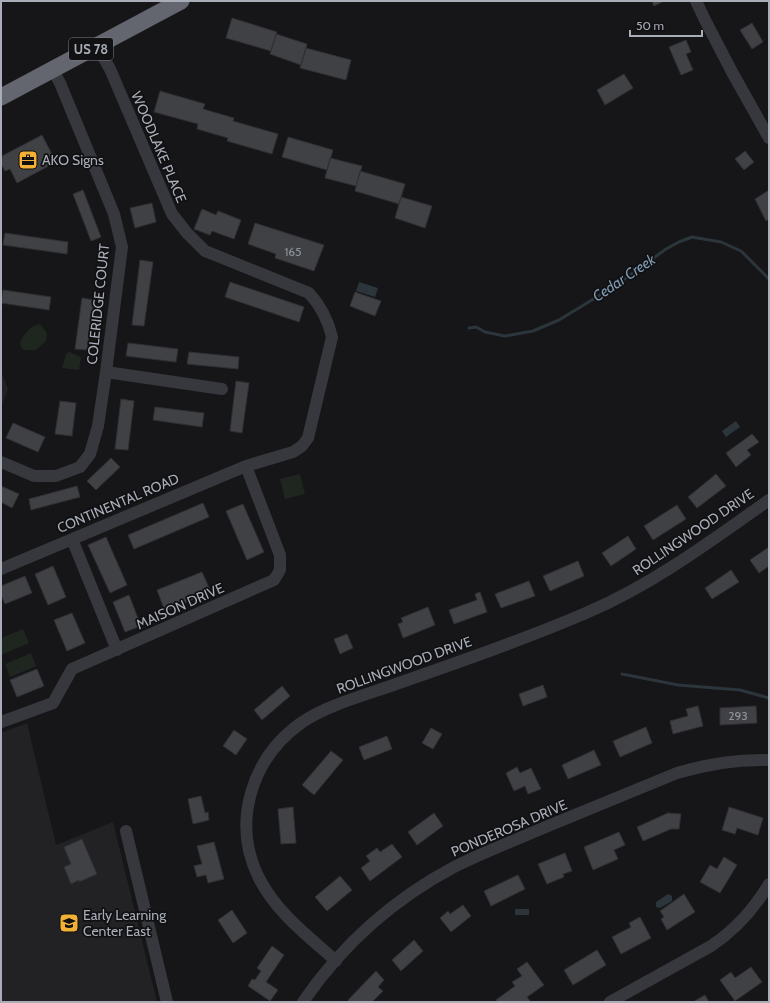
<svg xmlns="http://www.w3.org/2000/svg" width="770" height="1003" font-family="Cabin,sans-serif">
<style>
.built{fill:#222225}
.green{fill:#1e261f}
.water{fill:#2c353c}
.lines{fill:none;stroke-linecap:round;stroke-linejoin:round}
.stream{stroke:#2c353c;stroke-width:3}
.building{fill:#404145;stroke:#303034}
.minor{stroke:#37383d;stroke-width:12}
.highway{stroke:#63666e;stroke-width:17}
.labels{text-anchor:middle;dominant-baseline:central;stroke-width:3.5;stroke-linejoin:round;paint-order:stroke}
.number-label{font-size:12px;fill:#8e929b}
.shield{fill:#111113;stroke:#7b7e86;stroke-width:1}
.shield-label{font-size:13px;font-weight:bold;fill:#a8adb8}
.street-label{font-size:14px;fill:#a8adb8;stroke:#111113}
.poi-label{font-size:14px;fill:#a8adb8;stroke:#111113;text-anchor:start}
.water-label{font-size:15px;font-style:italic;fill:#7f9bb3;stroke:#111113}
</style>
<rect width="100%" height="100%" fill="#161618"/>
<path class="built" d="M 1,371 L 8,389 L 1,407 Z
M 27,723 L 56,845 L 113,822 L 157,1002 L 1,1002 L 1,733 Z"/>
<path class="green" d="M 40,324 L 47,333 L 46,341 L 36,350 L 25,350 L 21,348 L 20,342 C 24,335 30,325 40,324 Z
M 69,352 L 81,357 L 79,370 L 62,368 L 66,354 Z
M 300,474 L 305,494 L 285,499 L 280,479 Z
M 23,629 L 29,643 L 1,655 L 1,638 Z
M 31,653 L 36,666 L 10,677 L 5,664 Z"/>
<path class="water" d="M 359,282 L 378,288 L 375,297 L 356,291 Z
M 736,421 L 740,427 L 726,437 L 722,431 Z
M 668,894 L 672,896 L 672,901 L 660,908 L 656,907 L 656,902 Z
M 515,909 L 529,909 L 529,915 L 515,915 Z"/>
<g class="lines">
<path class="stream" d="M 469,328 L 476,327 L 485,332 L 505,336 L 533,331 L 559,320 L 615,286 L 666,249 L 679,242 L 692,237 L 721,242 L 741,251 L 769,279
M 622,674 L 678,685 L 740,690 L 769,698"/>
</g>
<path class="building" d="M 652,1 L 664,1 L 654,6 Z
M 232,18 L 277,32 L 271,51 L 226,38 Z
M 752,23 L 763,42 L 752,49 L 740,30 Z
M 276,34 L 307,44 L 301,65 L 270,54 Z
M 686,40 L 691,52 L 686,54 L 693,70 L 681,75 L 669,47 Z
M 306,48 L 351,60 L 346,80 L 300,68 Z
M 624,74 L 633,88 L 605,105 L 597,90 Z
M 160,91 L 205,104 L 203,109 L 234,118 L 233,121 L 278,134 L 272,154 L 227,141 L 228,138 L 197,129 L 198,124 L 154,112 Z
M 42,135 L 56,162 L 17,183 L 10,169 L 5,171 L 1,164 L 2,156 Z
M 288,137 L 333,150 L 327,170 L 282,157 Z
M 745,151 L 754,162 L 744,170 L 735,159 Z
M 330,158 L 362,166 L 356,186 L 325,178 Z
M 360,171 L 405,184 L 399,204 L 355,191 Z
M 83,190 L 101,237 L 91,241 L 73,194 Z
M 769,190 L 769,219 L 766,221 L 755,199 Z
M 401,197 L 432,206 L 425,228 L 395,218 Z
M 152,203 L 156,222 L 135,228 L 130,208 Z
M 202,209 L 216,215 L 218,211 L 241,220 L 234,239 L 212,231 L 210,235 L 194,229 Z
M 255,223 L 324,245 L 314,271 L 275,258 L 276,254 L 248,244 Z
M 5,233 L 68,242 L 67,254 L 3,245 Z
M 140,260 L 153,262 L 144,326 L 132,325 Z
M 230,282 L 304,307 L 299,322 L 225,297 Z
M 3,290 L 51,297 L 49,310 L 1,303 Z
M 355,292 L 381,301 L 375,316 L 350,306 Z
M 82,298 L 94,300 L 87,350 L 75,349 Z
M 128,343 L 178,349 L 176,362 L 126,356 Z
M 189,352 L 239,357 L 238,369 L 187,364 Z
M 236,381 L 249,383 L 242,433 L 230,431 Z
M 121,399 L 134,401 L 128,450 L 115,449 Z
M 60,401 L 76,403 L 72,436 L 55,434 Z
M 155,407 L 204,413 L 202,427 L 153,420 Z
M 13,423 L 45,437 L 38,452 L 6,438 Z
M 752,434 L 759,442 L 747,450 L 751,455 L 736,467 L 726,453 Z
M 111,458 L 120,467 L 96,490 L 87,481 Z
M 716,474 L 726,486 L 697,508 L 688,497 Z
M 1,486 L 19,494 L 12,508 L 1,502 Z
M 77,486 L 80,497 L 31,510 L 29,499 Z
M 203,503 L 209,517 L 134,549 L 128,535 Z
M 243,504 L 264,552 L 247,560 L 226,511 Z
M 677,505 L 686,519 L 653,540 L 644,526 Z
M 628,536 L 636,549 L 611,566 L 602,553 Z
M 106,537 L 127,585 L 110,593 L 88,545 Z
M 769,547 L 769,566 L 759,573 L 750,560 Z
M 578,561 L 584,576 L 550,591 L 543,576 Z
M 53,566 L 66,597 L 48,605 L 35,574 Z
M 731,570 L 739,582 L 712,599 L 705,588 Z
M 202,572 L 211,592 L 165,611 L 157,590 Z
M 25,576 L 32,593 L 5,604 L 1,595 L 1,586 Z
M 529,581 L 535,596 L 501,608 L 495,594 Z
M 480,592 L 487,612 L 454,624 L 449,610 L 477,600 L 475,594 Z
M 129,595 L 141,626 L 125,632 L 113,602 Z
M 428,607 L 435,625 L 403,638 L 398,624 L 403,622 L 401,618 Z
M 72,613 L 85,643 L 67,651 L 54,620 Z
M 347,634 L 353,648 L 340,654 L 334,639 Z
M 37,669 L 44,686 L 17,697 L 10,680 Z
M 543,685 L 547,697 L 523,706 L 519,694 Z
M 282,686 L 290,696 L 262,720 L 254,710 Z
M 698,706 L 703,726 L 673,734 L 670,721 L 688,716 L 686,709 Z
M 756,706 L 757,723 L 720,725 L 720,708 Z
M 646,727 L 652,743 L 620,757 L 613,741 Z
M 431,728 L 442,734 L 433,749 L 422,743 Z
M 234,730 L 247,739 L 236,755 L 223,746 Z
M 387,736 L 392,749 L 364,760 L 359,747 Z
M 594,750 L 601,765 L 568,779 L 562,765 Z
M 331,751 L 343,760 L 314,795 L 302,785 Z
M 517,767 L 520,773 L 531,768 L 541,789 L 528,794 L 525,786 L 514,791 L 506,773 Z
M 201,796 L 205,813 L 208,812 L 209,820 L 193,824 L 188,799 Z
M 293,807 L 296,843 L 281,844 L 278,809 Z
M 729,807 L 763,818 L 758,835 L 737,828 L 735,834 L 722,830 Z
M 434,813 L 443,826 L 417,845 L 408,832 Z
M 668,813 L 681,814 L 679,829 L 671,829 L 643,841 L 637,827 Z
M 619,832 L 625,845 L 614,850 L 618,859 L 593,870 L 584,847 Z
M 82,839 L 97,874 L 79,882 L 79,880 L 71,884 L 64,867 L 71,864 L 64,847 Z
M 214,842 L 224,879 L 208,883 L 206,875 L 197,877 L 194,866 L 202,864 L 197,846 Z
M 392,844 L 402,857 L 370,881 L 361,868 L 370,861 L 366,856 L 377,848 L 380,852 Z
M 565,853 L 572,871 L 563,874 L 564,877 L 547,884 L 538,864 Z
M 724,857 L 737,865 L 720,893 L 700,882 L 710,865 L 717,869 Z
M 518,875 L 525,889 L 491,906 L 484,891 Z
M 340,876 L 352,890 L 327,911 L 315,897 Z
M 684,894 L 695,912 L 667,930 L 661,919 L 664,917 L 660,911 Z
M 463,905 L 471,916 L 451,932 L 440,918 L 448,911 L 450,914 Z
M 232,910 L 247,933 L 233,943 L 218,920 Z
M 640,917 L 651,938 L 621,954 L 612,937 L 631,927 L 629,923 Z
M 414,940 L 423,951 L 401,971 L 392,960 Z
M 272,946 L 284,955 L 266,982 L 278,990 L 270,1001 L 248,986 L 252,979 L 255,980 L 261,971 L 257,968 Z
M 597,950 L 606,965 L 573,985 L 564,970 Z
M 527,962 L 544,985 L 527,997 L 530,1001 L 528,1002 L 497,1002 L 496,1000 L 515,986 L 512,982 L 522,976 L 517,969 Z
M 751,967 L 762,982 L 735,1001 L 720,980 L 731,972 L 735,978 Z
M 376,971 L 384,980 L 378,987 L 383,991 L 372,1002 L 349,1002 L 348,1000 Z
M 705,995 L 709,1002 L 693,1002 Z"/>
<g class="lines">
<path class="minor" d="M 696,1 L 705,20 L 732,72 L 769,138
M 106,372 L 222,389
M 1,462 L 34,476 L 56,476 L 80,467 L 90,454 L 98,426 L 106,372 L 122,247 L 114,214 L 60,83 L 53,70
M 72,539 L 117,650
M 1,569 L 246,466 L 293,452 L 302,446 L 308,438 L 332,337 C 328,320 321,306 309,293 L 205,251 L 187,233 L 172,214 L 110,69 L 97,46
M 1,722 L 53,703 L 72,669 L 274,580 L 280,570 L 280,555 L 246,466
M 126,831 L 167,1002
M 336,961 C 308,936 276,912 259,878 C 231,822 252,758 301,723 C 326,705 369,694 399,683 C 462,661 525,639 586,613 C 652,585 711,541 769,500
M 303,1002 C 342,945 395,898 456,866 C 486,851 518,839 548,826 C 591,808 634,791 677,773 C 707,764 737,759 769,760
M 610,1002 L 711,946 C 735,930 754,909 769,884"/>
<path class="highway" d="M 1,97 L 181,1"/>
</g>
<defs>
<symbol id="office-square" viewBox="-11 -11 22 22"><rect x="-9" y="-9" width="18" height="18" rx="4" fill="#f2b134" stroke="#111113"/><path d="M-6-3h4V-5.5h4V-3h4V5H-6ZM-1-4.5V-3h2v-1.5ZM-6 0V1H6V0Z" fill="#111"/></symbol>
<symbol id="school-square" viewBox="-11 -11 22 22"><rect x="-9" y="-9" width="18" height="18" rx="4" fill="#f2b134" stroke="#111113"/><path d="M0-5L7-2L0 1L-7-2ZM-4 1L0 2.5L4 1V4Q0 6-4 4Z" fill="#111"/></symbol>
</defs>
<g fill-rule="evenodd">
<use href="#office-square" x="17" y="149" width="22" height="22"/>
<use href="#school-square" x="58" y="912" width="22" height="22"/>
</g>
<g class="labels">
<g class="number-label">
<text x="293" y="251">165</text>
<text x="738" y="715">293</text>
</g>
<rect class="shield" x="69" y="38" width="44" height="22" rx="3"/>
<g class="shield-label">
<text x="91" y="49">US 78</text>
</g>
<g class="street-label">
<text transform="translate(159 147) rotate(67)">WOODLAKE PLACE</text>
<text transform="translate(98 304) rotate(-84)">COLERIDGE COURT</text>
<text transform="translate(118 503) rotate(-23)">CONTINENTAL ROAD</text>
<text transform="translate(693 532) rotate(-34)">ROLLINGWOOD DRIVE</text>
<text transform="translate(180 606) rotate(-24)">MAISON DRIVE</text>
<text transform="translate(404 665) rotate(-20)">ROLLINGWOOD DRIVE</text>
<text transform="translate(509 828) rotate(-23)">PONDEROSA DRIVE</text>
</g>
<g class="poi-label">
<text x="42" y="160">AKO Signs</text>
<text x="83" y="915">Early Learning<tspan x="83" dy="16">Center East</tspan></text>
</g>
<g class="water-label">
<text transform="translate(624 278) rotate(-34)">Cedar Creek</text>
</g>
</g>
<rect width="770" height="1003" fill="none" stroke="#a8adb8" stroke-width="4"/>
<path d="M630 30v6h72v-6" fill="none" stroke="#a8adb8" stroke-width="2"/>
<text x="636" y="30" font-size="12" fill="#a8adb8" stroke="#111113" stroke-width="3" paint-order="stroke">50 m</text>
</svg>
